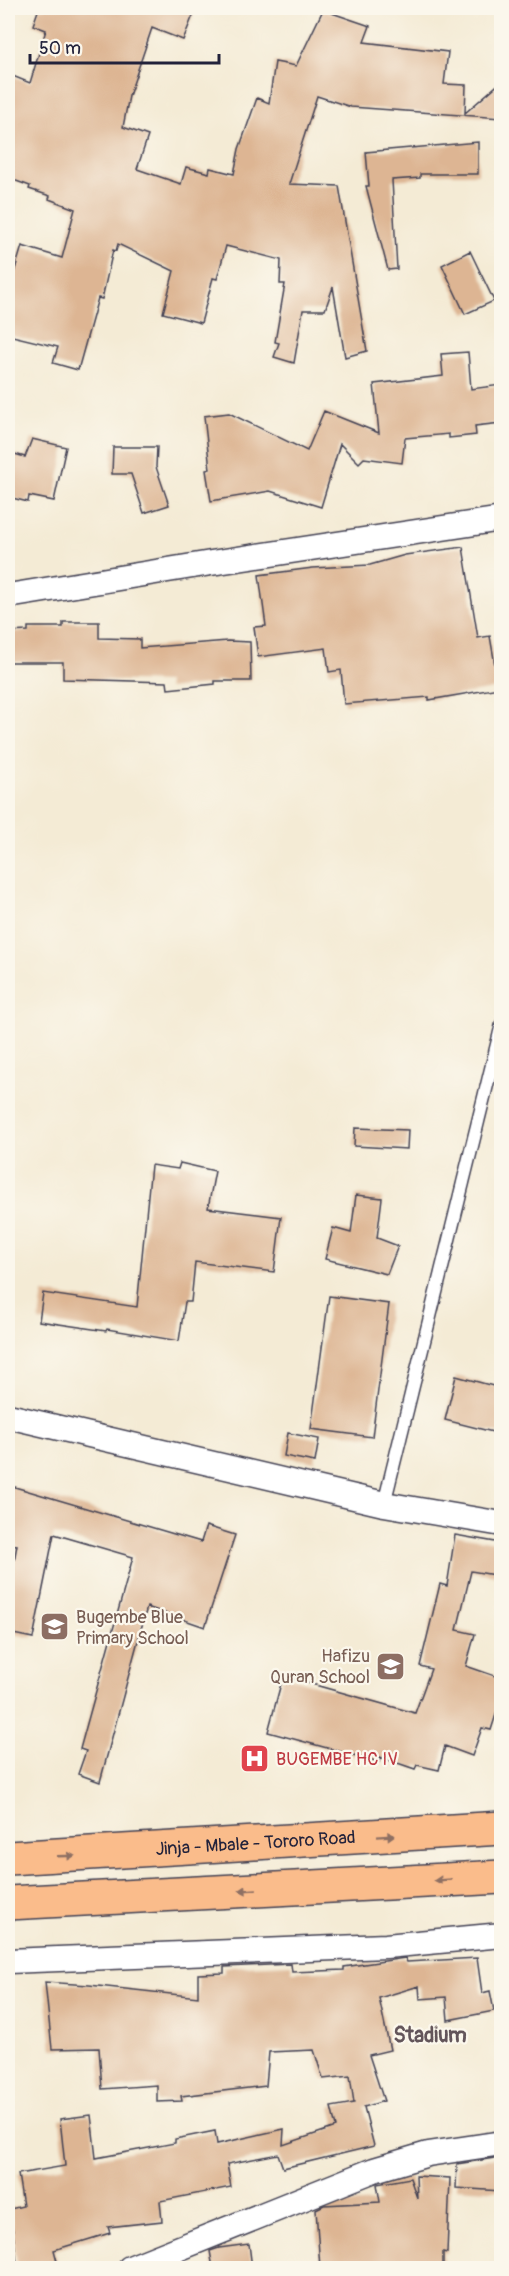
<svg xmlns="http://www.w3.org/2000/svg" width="509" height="2276" font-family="Pangolin,sans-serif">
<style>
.building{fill:#ddb593}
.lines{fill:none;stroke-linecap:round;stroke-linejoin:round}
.service-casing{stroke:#424052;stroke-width:15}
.minor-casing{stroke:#424052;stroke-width:27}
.trunk-casing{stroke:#424052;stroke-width:36}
.service{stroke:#fff;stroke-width:12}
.minor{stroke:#fff;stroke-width:24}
.trunk{stroke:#fabc8b;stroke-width:33}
.oneway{fill:#8e6f63}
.labels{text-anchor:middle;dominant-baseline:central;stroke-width:4.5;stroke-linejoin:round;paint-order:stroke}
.education-label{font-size:18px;fill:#785e54;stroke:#fbf7ec;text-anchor:start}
.health-label{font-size:18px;fill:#be3a42;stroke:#fbf7ec;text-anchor:start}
.street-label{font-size:18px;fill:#22223b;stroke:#fbf7ec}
.quarter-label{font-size:21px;font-weight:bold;fill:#63555a;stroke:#fbf7ec}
</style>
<rect width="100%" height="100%" fill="#fbf7ec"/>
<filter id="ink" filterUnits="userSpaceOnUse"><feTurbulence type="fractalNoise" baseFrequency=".0167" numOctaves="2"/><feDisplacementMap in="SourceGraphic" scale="12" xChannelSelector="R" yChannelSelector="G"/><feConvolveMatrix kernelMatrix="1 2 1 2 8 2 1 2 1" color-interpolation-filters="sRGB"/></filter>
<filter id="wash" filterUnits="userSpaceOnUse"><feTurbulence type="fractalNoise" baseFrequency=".008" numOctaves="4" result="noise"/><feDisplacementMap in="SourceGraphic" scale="24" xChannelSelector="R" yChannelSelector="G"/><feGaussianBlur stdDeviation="1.35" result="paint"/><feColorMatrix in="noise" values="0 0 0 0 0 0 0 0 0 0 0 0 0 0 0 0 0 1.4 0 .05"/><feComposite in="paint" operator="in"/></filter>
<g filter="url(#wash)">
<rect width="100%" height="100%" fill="#f4ebd5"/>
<g id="blocks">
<path class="building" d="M 39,8 L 196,8 L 183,40 L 152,28 L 129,96 L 123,127 L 148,136 L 137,169 L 181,184 L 186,167 L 209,173 L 210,168 L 234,174 L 239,149 L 257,98 L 269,103 L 275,62 L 296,66 L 323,10 L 370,26 L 364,42 L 448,52 L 444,84 L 466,85 L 465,113 L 501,82 L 501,118 L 351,107 L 317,96 L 289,184 L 339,186 L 367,351 L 345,357 L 333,287 L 325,310 L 303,310 L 294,363 L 274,357 L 279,343 L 275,342 L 285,284 L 280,284 L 281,260 L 226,246 L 217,279 L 213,278 L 201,323 L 163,313 L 174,271 L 118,244 L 116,251 L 113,250 L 102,299 L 98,298 L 78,370 L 53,363 L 58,347 L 8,335 L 8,281 L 11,283 L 22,246 L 62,258 L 75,209 L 49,199 L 50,196 L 29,189 L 30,186 L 8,178 L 8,74 L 30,83 L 46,30 L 33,25 Z
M 478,142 L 478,174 L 420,174 L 420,178 L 392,180 L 397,269 L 388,270 L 366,186 L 369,186 L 366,152 Z
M 470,251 L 494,301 L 465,314 L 442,265 Z
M 468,352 L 471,389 L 501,385 L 501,423 L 475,426 L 476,435 L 449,438 L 449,434 L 405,438 L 402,463 L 364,458 L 359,463 L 340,444 L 321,507 L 270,491 L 211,501 L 206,470 L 210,469 L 204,416 L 229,413 L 307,451 L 324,411 L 379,433 L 374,384 L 443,376 L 441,354 Z
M 32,439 L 66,447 L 54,501 L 29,496 L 28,502 L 8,497 L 8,452 L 25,457 Z
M 113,447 L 157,447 L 156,467 L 169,505 L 144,513 L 131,474 L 112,474 Z
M 463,547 L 478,638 L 490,636 L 499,688 L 429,700 L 429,697 L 344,704 L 341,670 L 329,672 L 326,648 L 258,657 L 254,627 L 266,626 L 259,575 L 313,568 L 370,565 L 405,555 Z
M 63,622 L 99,622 L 99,638 L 140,639 L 140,648 L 228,641 L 250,642 L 251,681 L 215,681 L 215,684 L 168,689 L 167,682 L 63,679 L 63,662 L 8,662 L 8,632 L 28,631 L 28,627 L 63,627 Z
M 355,1128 L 408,1130 L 407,1149 L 354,1146 Z
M 180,1163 L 215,1171 L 208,1208 L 281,1217 L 274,1272 L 195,1262 L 191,1302 L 185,1302 L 179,1341 L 107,1329 L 106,1331 L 39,1321 L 43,1293 L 137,1307 L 151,1165 L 178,1169 Z
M 356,1195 L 382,1198 L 377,1238 L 398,1246 L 387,1274 L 325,1259 L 333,1228 L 351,1233 Z
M 329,1296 L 389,1304 L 372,1437 L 311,1429 Z
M 456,1376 L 501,1388 L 501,1434 L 445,1420 Z
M 288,1433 L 319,1439 L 315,1462 L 284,1456 Z
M 8,1485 L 201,1542 L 206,1526 L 235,1535 L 205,1627 L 147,1607 L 100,1782 L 78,1774 L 86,1751 L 80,1749 L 133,1557 L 54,1534 L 33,1638 L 8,1633 L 8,1594 L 17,1545 L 8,1544 Z
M 455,1535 L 501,1543 L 501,1576 L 471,1571 L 457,1630 L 475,1634 L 466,1666 L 501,1678 L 501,1699 L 491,1730 L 482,1728 L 472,1756 L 445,1746 L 439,1770 L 417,1765 L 415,1769 L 380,1757 L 379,1762 L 268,1732 L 283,1676 L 415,1713 L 431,1669 L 420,1666 L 440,1584 L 447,1586 Z
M 405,1958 L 407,1962 L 477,1958 L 482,1993 L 490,1991 L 494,2011 L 448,2020 L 446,1997 L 420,1999 L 419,1986 L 379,1998 L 390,2050 L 369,2055 L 384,2101 L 364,2107 L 374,2146 L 283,2168 L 278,2154 L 227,2164 L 231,2187 L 160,2201 L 162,2221 L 108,2227 L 110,2233 L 54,2250 L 57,2261 L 17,2264 L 10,2209 L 23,2206 L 18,2174 L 65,2166 L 60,2119 L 91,2115 L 96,2158 L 175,2143 L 175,2139 L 215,2131 L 217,2144 L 284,2129 L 283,2145 L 336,2127 L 331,2107 L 354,2103 L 350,2076 L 323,2079 L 314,2050 L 269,2052 L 266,2086 L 181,2096 L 182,2101 L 157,2102 L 157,2085 L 102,2089 L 99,2048 L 52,2049 L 45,1982 L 89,1985 L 198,1997 L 198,1974 L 224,1973 L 224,1967 L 291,1964 L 292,1972 L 344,1970 L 344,1967 Z
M 501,2157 L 501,2191 L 456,2188 L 457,2164 Z
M 416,2176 L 450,2178 L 447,2253 L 443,2252 L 443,2268 L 320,2268 L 316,2209 L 324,2205 L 380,2202 L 377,2184 L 410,2178 L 417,2198 Z
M 249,2244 L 252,2268 L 213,2268 L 210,2251 L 219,2248 Z"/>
</g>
</g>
<g filter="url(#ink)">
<use href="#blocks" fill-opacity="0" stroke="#424052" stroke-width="1.5"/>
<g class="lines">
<defs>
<path id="service" d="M 384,1504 L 502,1024"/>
<path id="minor" d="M 8,596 L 211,563 L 502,519
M 8,1416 L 384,1504 L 502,1524
M 8,1961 L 386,1946 L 502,1935
M 130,2268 L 374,2170 L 428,2154 L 502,2143"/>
<g id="trunk">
<path id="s1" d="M 8,1858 L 502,1828"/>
<path d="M 8,1903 L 502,1877"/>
</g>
</defs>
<use href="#service" class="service-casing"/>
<use href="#minor" class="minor-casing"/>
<use href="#trunk" class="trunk-casing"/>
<use href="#service" class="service"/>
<use href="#minor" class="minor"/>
<use href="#trunk" class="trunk"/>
</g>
<defs><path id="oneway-solid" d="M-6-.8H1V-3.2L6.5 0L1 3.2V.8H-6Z" transform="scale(1.5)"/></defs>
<g class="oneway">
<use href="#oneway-solid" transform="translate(386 1836) rotate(-4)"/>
<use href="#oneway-solid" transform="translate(66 1856) rotate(-2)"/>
<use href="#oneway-solid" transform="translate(443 1880) rotate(177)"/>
<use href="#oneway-solid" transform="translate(248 1890) rotate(177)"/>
</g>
</g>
<defs>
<symbol id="school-square" viewBox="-11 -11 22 22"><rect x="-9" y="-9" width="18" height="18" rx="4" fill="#8d6e63" stroke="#fbf7ec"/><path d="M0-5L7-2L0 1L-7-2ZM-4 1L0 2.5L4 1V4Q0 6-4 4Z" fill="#fff"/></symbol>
<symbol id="hospital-square" viewBox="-11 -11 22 22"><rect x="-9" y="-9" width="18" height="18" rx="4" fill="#e0444e" stroke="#fbf7ec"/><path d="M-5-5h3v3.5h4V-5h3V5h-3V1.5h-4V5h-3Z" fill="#fff"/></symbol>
</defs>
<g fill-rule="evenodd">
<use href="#school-square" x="38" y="1610" width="33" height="33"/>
<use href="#school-square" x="374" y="1650" width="33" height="33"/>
<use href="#hospital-square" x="238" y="1742" width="33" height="33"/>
</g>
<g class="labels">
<g class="education-label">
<text x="76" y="1617">Bugembe Blue<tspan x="76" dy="21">Primary School</tspan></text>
<text x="370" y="1656" text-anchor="end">Hafizu<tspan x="370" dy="21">Quran School</tspan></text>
</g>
<g class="health-label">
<text x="276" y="1759">BUGEMBE HC IV</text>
</g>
<g class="street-label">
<text stroke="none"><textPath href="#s1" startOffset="248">Jinja - Mbale - Tororo Road</textPath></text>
</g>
<g class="quarter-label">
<text x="430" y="2035">Stadium</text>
</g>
</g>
<rect width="509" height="2276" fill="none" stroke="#fbf7ec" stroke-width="30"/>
<path d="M30 54v9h189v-9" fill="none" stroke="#22223b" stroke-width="3"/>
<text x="39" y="54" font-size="18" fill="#22223b" stroke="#fbf7ec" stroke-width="4.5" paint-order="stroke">50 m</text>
</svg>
